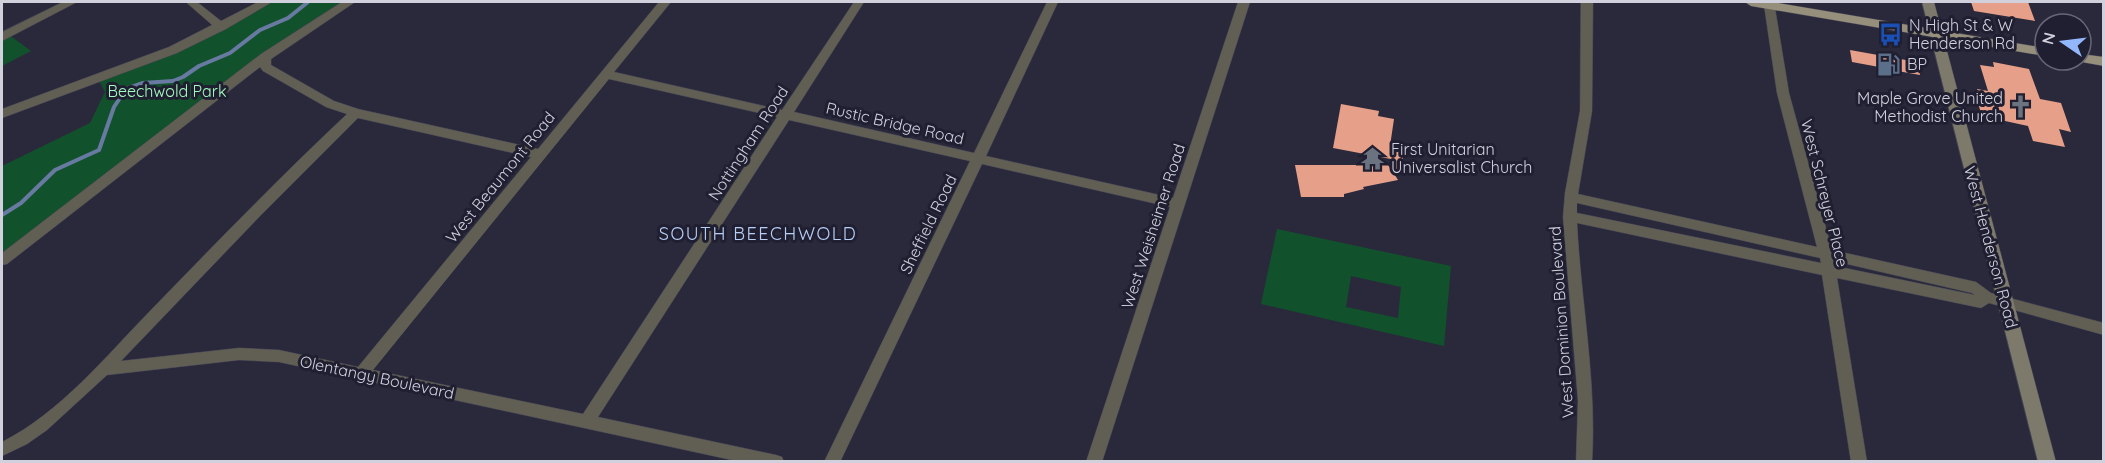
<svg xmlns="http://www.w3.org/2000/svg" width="2105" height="463" font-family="Quicksand,sans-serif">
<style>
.green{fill:#11522c;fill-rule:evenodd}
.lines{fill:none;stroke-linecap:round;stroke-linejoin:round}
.stream{stroke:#687aa2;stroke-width:4}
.building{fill:#e6a089}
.minor-casing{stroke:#454455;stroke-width:1}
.secondary-casing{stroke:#454455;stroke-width:1}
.primary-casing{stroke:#454455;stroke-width:1}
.minor{fill:#615e54;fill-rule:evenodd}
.secondary{fill:#7e7a6b;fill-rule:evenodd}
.primary{fill:#958f7c;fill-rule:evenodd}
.labels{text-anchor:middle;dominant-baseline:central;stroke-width:6;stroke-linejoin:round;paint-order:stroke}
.poi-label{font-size:16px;fill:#d1d1de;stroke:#201f31;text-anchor:start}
.park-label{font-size:16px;fill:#a4fcbe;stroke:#201f31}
.street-label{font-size:16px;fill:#d1d1de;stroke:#201f31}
.neighbourhood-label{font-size:18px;letter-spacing:1.5px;fill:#b8cef5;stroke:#201f31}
</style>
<rect width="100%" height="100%" fill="#2a293b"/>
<path class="green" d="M 266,2 L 349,2 L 306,29 L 2,260 L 2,166 L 90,123 L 105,92 L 98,79 L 222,26 Z
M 8,34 L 31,51 L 2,66 L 2,37 Z
M 1277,229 L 1451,266 L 1444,346 L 1261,304 ZM 1351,276 L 1401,287 L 1398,318 L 1346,307 Z"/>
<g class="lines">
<path class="stream" d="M 2,215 L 21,203 L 55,170 L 99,150 L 114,107 L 126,89 L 143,83 L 173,81 L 183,77 L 199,66 L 230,53 L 260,30 L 288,18 L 308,2"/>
</g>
<path class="building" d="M 1971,2 L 2028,2 L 2035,21 L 1974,11 Z
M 1850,50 L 1917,62 L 1920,75 L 1892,70 L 1894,76 L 1881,74 L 1879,67 L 1852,62 Z
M 1993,62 L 2029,69 L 2040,99 L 2061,103 L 2071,132 L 2059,129 L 2065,147 L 2033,141 L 2028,126 L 1982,116 L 1975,94 L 1979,95 L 1977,89 L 1988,91 L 1980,65 L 1994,67 Z
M 1341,104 L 1379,111 L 1378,116 L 1394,119 L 1390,146 L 1404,149 L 1401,171 L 1393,172 L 1398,180 L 1363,187 L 1364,189 L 1344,194 L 1344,197 L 1301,197 L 1295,165 L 1388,165 L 1390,168 L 1391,159 L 1333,148 Z"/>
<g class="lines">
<defs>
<path id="minor" d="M 63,2 L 77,2 L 2,41 L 2,32 Z
M 186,2 L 197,2 L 221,21 L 258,2 L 272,2 L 226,29 L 177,53 L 2,118 L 2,109 L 169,47 L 212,25 Z
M 342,2 L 355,2 L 271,59 L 271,65 L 334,101 L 358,109 L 538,149 L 659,2 L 671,2 L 614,72 L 782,110 L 854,2 L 864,2 L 794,112 L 974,153 L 1047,2 L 1058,2 L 986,156 L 1173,198 L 1238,2 L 1250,2 L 1102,462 L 1086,462 L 1170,207 L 982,164 L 840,462 L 824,462 L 970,161 L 789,120 L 598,417 L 776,455 L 782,457 L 784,462 L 741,462 L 279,362 L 239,360 L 107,375 L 47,430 L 27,444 L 2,456 L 2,442 C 61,412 105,357 151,310 C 215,244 279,178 347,114 L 326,107 L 263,71 L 260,67 L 7,264 L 2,265 L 2,253 L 261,54 ZM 609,79 L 777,117 L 583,414 L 373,370 ZM 358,118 L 531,157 L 358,367 L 279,350 L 239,348 L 121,361 L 260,216 Z
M 1581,2 L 1593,2 L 1592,111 L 1578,194 L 1817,247 L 1777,93 L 1764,5 L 1766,2 L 1774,2 L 1789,93 L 1832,250 L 1976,282 L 1991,293 L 2104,323 L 2104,335 L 1989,303 L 1981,308 L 1837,278 L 1867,462 L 1851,462 L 1822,275 L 1577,223 C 1581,303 1597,381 1592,462 L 1576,462 L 1578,401 L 1563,217 L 1565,193 L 1580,111 ZM 1577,203 L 1820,258 L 1821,263 L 1577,213 ZM 1834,261 L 1972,293 L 1975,295 L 1835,266 Z"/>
<path id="secondary" d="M 1922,2 L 1934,2 L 2056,462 L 2038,462 Z"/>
<path id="primary" d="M 1745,2 L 1772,2 L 2045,48 L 2045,56 L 1751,6 Z
M 2081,54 L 2104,57 L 2104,66 L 2076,61 L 2081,60 Z"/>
</defs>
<use href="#minor" class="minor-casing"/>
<use href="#secondary" class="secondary-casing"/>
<use href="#primary" class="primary-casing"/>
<use href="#minor" class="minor"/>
<use href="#secondary" class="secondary"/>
<use href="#primary" class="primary"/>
</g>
<defs>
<symbol id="bus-bare" viewBox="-9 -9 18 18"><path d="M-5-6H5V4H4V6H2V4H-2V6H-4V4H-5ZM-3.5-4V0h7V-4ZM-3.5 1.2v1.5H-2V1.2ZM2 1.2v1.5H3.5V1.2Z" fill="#1a4fb4" stroke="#201f31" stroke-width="2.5" paint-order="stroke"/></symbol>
<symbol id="fuel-bare" viewBox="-9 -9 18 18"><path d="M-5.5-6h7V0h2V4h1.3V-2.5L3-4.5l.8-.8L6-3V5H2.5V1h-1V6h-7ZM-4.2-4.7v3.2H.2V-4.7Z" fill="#5c6f8a" stroke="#201f31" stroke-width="2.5" paint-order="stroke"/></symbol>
<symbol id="church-bare" viewBox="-9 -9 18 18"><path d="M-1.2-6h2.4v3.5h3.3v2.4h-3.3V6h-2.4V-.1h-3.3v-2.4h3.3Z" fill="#6b7280" stroke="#201f31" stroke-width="2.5" paint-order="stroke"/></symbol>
<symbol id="temple-bare" viewBox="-9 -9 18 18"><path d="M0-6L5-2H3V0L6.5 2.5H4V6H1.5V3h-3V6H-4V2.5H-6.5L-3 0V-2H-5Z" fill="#6b7280" stroke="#201f31" stroke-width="2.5" paint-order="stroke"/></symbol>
</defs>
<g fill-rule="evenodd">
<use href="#bus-bare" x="1874" y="18" width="33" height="33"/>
<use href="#fuel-bare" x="1872" y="48" width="33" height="33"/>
<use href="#church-bare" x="2004" y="90" width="33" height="33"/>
<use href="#temple-bare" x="1356" y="142" width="33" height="33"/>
</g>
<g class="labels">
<g class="poi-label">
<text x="1909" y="25">N High St &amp; W<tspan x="1909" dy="18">Henderson Rd</tspan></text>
<text x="1907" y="64">BP</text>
<text x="2003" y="98" text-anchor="end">Maple Grove United<tspan x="2003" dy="18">Methodist Church</tspan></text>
<text x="1391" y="149">First Unitarian<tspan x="1391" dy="18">Universalist Church</tspan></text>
</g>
<g class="park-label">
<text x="167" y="91">Beechwold Park</text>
</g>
<g class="street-label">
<text transform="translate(895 123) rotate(13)">Rustic Bridge Road</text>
<text transform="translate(748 143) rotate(-57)">Nottingham Road</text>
<text transform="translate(500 177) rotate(-51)">West Beaumont Road</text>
<text transform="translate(1825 193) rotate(76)">West Schreyer Place</text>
<text transform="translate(928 224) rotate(-64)">Sheffield Road</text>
<text transform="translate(1153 226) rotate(-72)">West Weisheimer Road</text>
<text transform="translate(1991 247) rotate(75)">West Henderson Road</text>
<text transform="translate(1561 322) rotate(-94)">West Dominion Boulevard</text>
<text transform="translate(377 377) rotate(12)">Olentangy Boulevard</text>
</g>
<g class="neighbourhood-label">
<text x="758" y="233">SOUTH BEECHWOLD</text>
</g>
</g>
<rect width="2105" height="463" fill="none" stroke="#d1d1de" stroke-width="6"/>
<g transform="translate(2063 42) rotate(284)"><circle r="28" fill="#201f31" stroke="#676676" stroke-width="1.5"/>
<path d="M0-4.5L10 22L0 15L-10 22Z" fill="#92b7fd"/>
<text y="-9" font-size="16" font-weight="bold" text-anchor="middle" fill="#d1d1de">N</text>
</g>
</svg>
